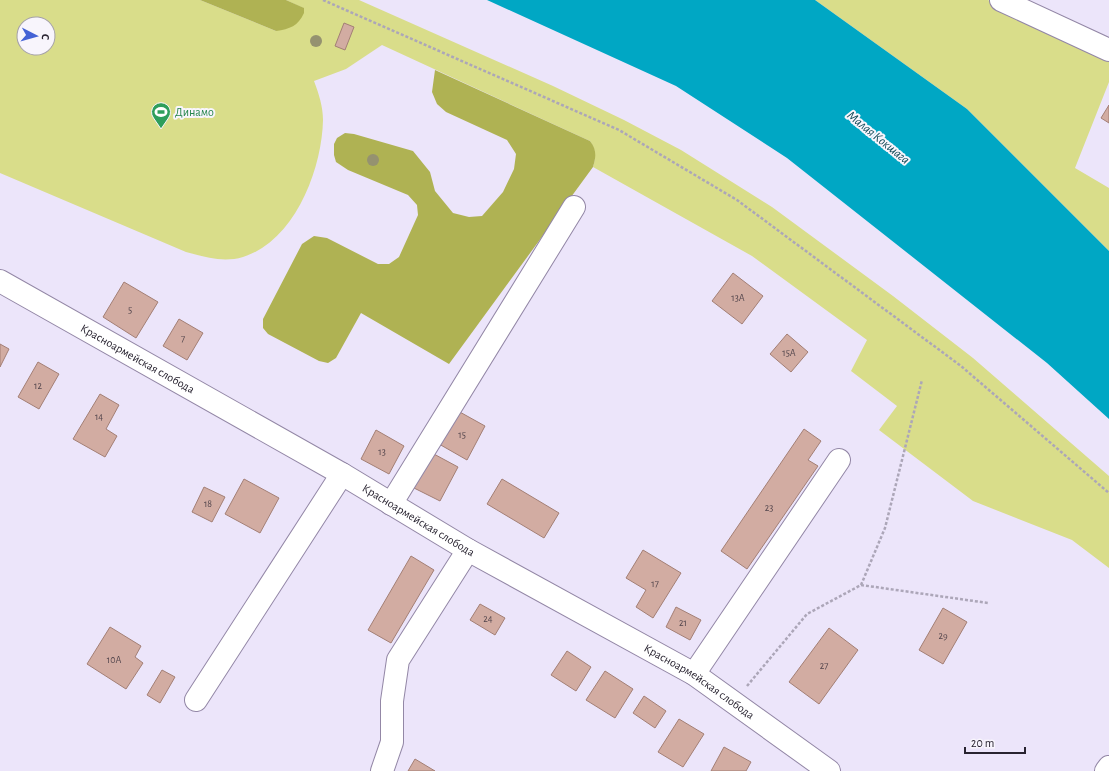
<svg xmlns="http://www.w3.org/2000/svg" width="1109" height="771" font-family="'Alegreya Sans',sans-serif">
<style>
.green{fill:#d9dd8a;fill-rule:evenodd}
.forest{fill:#afb253}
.water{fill:#00a7c4}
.building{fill:#d2aca2;stroke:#a37f75}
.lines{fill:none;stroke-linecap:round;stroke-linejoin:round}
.minor-casing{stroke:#9387a6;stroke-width:24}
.path{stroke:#aca6b8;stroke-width:2.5;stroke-dasharray:3 2;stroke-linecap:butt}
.minor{stroke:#fff;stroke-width:22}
.tree{fill:#959270}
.labels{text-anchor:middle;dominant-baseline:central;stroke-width:4;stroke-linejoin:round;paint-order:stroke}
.number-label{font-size:10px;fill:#52454c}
.leisure-label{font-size:12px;fill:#27864d;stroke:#f8f5fc;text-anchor:start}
.street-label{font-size:12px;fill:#282330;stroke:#f8f5fc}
.water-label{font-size:13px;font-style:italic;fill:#0d4754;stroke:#f8f5fc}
</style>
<rect width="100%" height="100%" fill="#ece5fa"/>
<path class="green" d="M 0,0 L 200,0 L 276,31 L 303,8 L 286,0 L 359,0 L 553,86 L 624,120 L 681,150 L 772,207 L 893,296 L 973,358 L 1109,476 L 1109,568 L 1072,540 L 973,501 L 879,430 L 897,406 L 851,371 L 867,340 L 752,256 L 593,167 C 596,157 596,150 590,141 L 382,45 L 346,69 L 314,81 C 319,94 323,107 323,120 C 322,169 295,241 243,257 C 223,263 205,257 186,252 L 0,173 ZM 24,24 L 48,24 L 48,48 L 24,48 Z
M 815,0 L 988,0 L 1109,57 L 1109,82 L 1075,168 L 1109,188 L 1109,251 L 967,109 Z"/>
<path class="forest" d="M 200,0 L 286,0 L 304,8 L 304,13 C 298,26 290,29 276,31 Z
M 435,70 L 590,141 C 597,150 596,157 593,167 L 449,364 L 361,313 L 336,358 L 328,363 L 319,361 L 268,334 L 263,328 L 263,319 L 302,244 L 314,236 L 327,238 L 378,264 L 389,264 L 399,257 L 418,215 L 417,205 L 408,195 L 348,170 L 336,162 L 334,155 L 334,144 L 337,138 L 345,133 L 354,134 L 413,151 L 430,172 L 435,191 L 453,213 L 469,217 L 482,216 L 503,192 L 514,169 L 516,154 L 507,140 L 446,112 L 437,104 L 432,92 Z"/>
<path class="water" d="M 487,0 L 815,0 L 967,109 L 1109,251 L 1109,419 L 1047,363 L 787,158 L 676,86 Z"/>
<path class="building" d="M 344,23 L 354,27 L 345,50 L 335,46 Z
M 1109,105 L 1109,123 L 1101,118 Z
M 733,273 L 763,296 L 742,324 L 712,301 Z
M 124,282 L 158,302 L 136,338 L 103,317 Z
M 179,319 L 203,333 L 187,360 L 163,346 Z
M 787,334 L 808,352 L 791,372 L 770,354 Z
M 0,344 L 9,349 L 0,367 Z
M 38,362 L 59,374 L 39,409 L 18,397 Z
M 100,394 L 119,405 L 106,429 L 117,436 L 105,457 L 73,439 Z
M 458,411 L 485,426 L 467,460 L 439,444 Z
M 804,429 L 821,441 L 808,460 L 818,466 L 747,569 L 721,551 Z
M 376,430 L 404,446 L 389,474 L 361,459 Z
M 432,453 L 458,467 L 440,501 L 414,488 Z
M 244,479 L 279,498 L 260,533 L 225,514 Z
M 502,479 L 559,513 L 544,538 L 487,504 Z
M 204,487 L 225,497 L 212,522 L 192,512 Z
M 643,550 L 681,573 L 653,618 L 636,607 L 646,590 L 626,578 Z
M 411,556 L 434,570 L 391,643 L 368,630 Z
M 480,604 L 505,618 L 495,635 L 470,620 Z
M 676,607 L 701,620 L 690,640 L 666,627 Z
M 943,608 L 967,622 L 943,664 L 919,650 Z
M 110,627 L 141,646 L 135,657 L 143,663 L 126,689 L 87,664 Z
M 829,628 L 858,650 L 819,704 L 789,682 Z
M 567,651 L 591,667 L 576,691 L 551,675 Z
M 162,670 L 175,677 L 160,703 L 147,695 Z
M 605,671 L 633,689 L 615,718 L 586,700 Z
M 644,696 L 666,711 L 655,728 L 633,713 Z
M 679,719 L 704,734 L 683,767 L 658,752 Z
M 724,747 L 751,762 L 746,771 L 711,771 Z
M 415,759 L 435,771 L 408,771 Z"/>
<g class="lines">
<defs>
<g id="minor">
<path d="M 1001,0 L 1109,50"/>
<path id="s1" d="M 0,281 L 342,474 L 468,550 L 694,674 L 829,771"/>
<path d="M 391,504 L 574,207"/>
<path d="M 694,674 L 839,460"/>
<path d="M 196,700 L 342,474"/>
<path d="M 382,771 L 392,742 L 392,701 L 398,660 L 468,550"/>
<path d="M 1106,771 L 1109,767"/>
</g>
</defs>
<use href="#minor" class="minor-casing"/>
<path class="path" d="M 323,0 L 619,130 L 737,200 L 961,366 L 1109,493
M 861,585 L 988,603
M 747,686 L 807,614 L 861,585 L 885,528 L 922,380"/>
<use href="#minor" class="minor"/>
</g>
<g class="tree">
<circle cx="316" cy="41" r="6"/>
<circle cx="373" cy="160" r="6"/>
</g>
<defs>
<symbol id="stadium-pin" viewBox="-11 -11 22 30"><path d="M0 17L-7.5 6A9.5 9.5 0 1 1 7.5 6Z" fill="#2e9e5b" stroke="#f8f5fc"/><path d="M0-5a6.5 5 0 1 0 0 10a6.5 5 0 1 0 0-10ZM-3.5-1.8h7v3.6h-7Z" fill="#fff"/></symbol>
</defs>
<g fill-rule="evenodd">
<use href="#stadium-pin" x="150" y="101" width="22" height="30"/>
</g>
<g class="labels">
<g class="number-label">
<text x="738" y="298">13А</text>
<text x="130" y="310">5</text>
<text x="183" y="339">7</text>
<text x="789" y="353">15А</text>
<text x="38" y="386">12</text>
<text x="99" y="417">14</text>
<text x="462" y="435">15</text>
<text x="382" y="452">13</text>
<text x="208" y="504">18</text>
<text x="769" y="508">23</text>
<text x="655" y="584">17</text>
<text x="488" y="619">24</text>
<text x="683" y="623">21</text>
<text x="943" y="636">29</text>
<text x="114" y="660">10А</text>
<text x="824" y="666">27</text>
</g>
<g class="leisure-label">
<text x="175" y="112">Динамо</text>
</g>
<g class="street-label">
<text stroke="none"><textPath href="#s1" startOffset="158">Красноармейская слобода</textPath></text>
<text stroke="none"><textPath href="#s1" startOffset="482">Красноармейская слобода</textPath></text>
<text stroke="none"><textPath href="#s1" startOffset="806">Красноармейская слобода</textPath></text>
</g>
<g class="water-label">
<text transform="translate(878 138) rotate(39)">Малая Кокшага</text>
</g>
</g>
<g transform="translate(36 36) rotate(96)"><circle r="19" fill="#f8f5fc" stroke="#a5a1aa"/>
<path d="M0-3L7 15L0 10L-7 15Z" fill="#4462d5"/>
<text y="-6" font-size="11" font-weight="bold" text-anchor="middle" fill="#282330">С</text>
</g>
<path d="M965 747v6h60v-6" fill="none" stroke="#282330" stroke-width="2"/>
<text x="971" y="747" font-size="12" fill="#282330" stroke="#f8f5fc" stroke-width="3" paint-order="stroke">20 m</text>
</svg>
